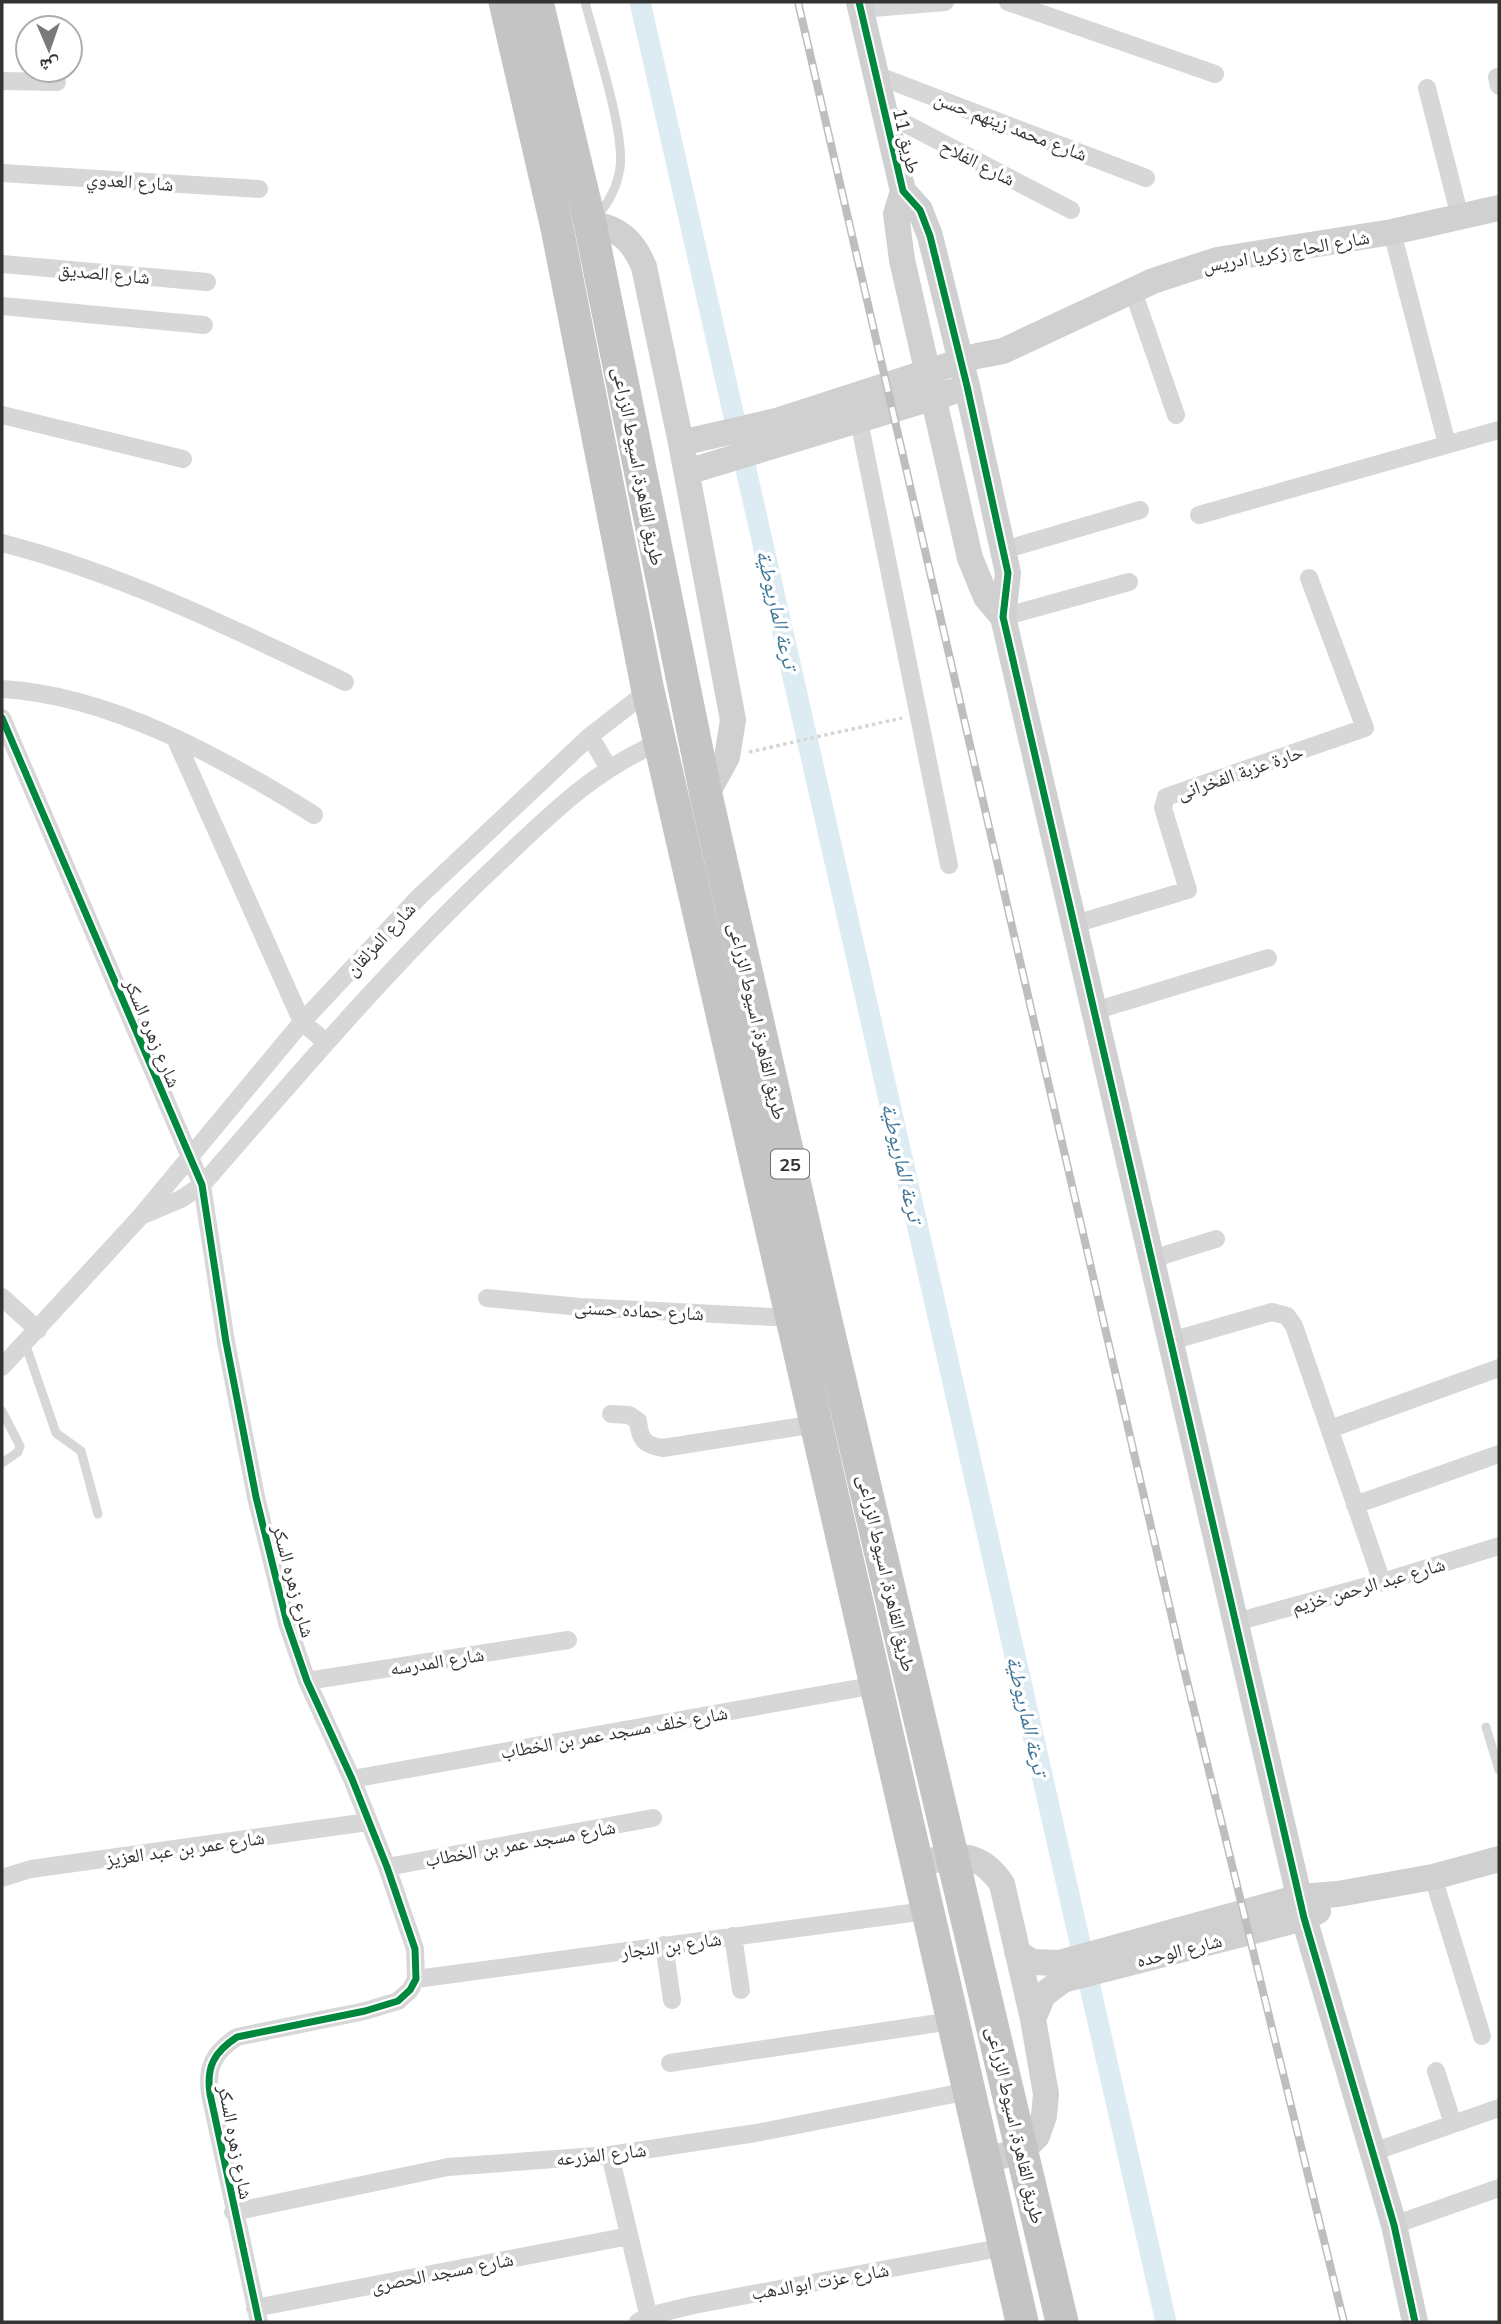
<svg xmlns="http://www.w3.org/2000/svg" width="1501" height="2324" font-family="Mulish,'Noto Naskh Arabic',sans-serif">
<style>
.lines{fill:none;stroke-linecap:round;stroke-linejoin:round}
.canal{stroke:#ddebf3;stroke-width:21}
.path{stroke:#d6d6d6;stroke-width:3.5;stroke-dasharray:3.5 3.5;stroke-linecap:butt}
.lane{stroke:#d7d7d7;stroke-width:9}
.street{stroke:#d7d7d7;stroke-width:18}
.secondary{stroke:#d0d0d0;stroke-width:26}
.highway{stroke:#c4c4c4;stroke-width:33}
.rail-casing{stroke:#bebebe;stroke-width:8}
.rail{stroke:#fff;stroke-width:5;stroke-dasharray:16;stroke-linecap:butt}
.cycleway-casing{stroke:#fff;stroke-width:11}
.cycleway{stroke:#00873e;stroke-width:7}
.labels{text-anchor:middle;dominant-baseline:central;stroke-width:7;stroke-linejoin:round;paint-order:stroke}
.shield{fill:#fff;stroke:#707070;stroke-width:2}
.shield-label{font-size:18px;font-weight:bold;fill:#333}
.street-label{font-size:19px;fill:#333;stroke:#fff}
.water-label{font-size:21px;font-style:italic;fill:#3f7597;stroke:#fff}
</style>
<rect width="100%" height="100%" fill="#fff"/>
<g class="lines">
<path class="canal" d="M 640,2 L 1166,2322"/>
<path class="path" d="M 749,752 L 902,718"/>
<path class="lane" d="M 585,2 C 595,42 625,131 620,168 C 617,187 609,203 596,217
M 25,1343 L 56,1433 L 81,1451 L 98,1514
M 2,1411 L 20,1446 L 18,1452 L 2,1463
M 1486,1727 L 1499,1770"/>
<path class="street" d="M 1008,2 L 1215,74
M 861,9 L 945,2
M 876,75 L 1146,178
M 1497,77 L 1499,86
M 2,81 L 57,82
M 1427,88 L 1460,217
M 885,113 L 1071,210
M 2,173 L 259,189
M 1392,232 L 1447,444
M 2,264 L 207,282
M 1133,291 L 1176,415
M 2,306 L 204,325
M 2,415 L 183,459
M 859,421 L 949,865
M 1199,515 L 1499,430
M 2,543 C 122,574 234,629 345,682
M 1004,550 L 1140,510
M 1003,617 L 1129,582
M 2,689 C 110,695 223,758 314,815
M 2,718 L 202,1185 L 226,1342 L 256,1497 L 287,1623 L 307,1681 L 352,1779 L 387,1867 L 415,1949 L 416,1979 L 410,1990 L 398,2001 L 365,2011 L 237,2037 C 214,2052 206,2067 210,2094 L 259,2322
M 590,736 L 608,767
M 176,740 L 302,1022 L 326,1042
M 1075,924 L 1188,890 L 1163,808 L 1166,797 L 1365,728 L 1309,578
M 1094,1011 L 1268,958
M 141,1216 L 181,1199 L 202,1185 C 298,1075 393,962 500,862 C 552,813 594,770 660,742
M 1152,1259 L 1216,1239
M 2,1297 L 38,1330
M 487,1298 L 580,1307 L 792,1318
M 1171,1341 L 1272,1312 L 1287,1316 L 1294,1326 L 1382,1582
M 2,1367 L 141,1216 L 302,1022 L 419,897 L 590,736 L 648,691
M 611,1414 L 629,1415 L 638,1421 C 640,1440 644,1445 663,1448 L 816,1424
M 1330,1429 L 1499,1368
M 1355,1505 L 1499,1454
M 1236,1622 L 1382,1582 L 1499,1546
M 307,1681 L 568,1640
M 352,1779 L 876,1685
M 387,1867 L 653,1818
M 1433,1877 L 1482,2036
M 2,1878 L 31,1869 L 368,1822
M 733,1936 L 741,1990
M 664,1945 L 672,2000
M 416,1979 L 926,1911
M 670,2063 L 952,2021
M 1436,2071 L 1453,2124
M 1373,2152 L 1499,2108
M 610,2155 L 650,2322
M 233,2212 L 448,2167 L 610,2155 L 756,2133 L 969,2091
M 1394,2225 L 1499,2188
M 255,2308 L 629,2236
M 638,2322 L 648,2316 L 694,2305 L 1005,2247"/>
<path class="secondary" d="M 859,2 L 903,191 L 920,210 L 930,236 L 967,386 L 1008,573 L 1003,617 L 1304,1918 L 1394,2225 L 1415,2322
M 903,191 L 896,214 L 902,260 L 970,558 L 986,597 L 1003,617
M 590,223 C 619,228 633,240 644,267 L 681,443 L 733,720 L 727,757 L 706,795
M 681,443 L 776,421 L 977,356 L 1003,351 L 1153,281 L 1217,260 L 1392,232 L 1499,208
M 687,472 L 951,392
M 935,1860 C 965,1853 984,1857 1002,1884 L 1033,2019 L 1046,2094 L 1044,2116 L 1037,2136 L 1022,2151 L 985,2160
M 1017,1952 L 1032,1962 L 1059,1963 L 1300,1897 L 1338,1894 L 1433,1877 L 1499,1859
M 1033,2019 L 1043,1995 L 1063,1980 L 1304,1918 L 1318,1911"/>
<path class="highway" d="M 505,2 L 557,228 L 648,691 L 1022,2322
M 537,2 L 590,223 L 706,795 L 826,1321 L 1062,2322"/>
<defs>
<path id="rail" d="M 798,2 L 1183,1665 L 1344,2322"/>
</defs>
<use href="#rail" class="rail-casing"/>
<use href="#rail" class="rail"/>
<defs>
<path id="cycleway" d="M 859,2 L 903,191 L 920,210 L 930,236 L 967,386 L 1008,573 L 1003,617 L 1304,1918 L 1394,2225 L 1415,2322
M 2,718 L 202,1185 L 226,1342 L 256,1497 L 287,1623 L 307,1681 L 352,1779 L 387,1867 L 415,1949 L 416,1979 L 410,1990 L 398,2001 L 365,2011 L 237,2037 C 214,2052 206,2067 210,2094 L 259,2322"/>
</defs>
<use href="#cycleway" class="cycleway-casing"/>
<use href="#cycleway" class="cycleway"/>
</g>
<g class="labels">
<rect class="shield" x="771" y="1149.5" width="38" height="29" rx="5"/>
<g class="shield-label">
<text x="790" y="1164">25</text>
</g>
<g class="street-label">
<text transform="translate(1011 126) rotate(21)">شارع محمد زينهم حسن</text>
<text transform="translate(907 141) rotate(77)">طريق 11</text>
<text transform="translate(978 162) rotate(27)">شارع الفلاح</text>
<text transform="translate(130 181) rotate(4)">شارع العدوي</text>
<text transform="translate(1286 251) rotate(-10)">شارع الحاج زكريا ادريس</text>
<text transform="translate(104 273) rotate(5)">شارع الصديق</text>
<text transform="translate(639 466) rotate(79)">طريق القاهرة, اسيوط الزراعى</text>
<text transform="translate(1240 772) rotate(-19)">حارة عزبة الفخرانى</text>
<text transform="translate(380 939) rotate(-47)">شارع المزلقان</text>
<text transform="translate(758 1021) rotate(77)">طريق القاهرة, اسيوط الزراعى</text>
<text transform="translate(153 1033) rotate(67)">شارع زهره السكر</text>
<text transform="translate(639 1310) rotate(3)">شارع حماده حسنى</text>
<text transform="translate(887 1573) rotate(77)">طريق القاهرة, اسيوط الزراعى</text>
<text transform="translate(294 1581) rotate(75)">شارع زهره السكر</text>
<text transform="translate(1368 1585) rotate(-16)">شارع عبد الرحمن خزيم</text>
<text transform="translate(437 1661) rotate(-9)">شارع المدرسه</text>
<text transform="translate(614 1732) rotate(-10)">شارع خلف مسجد عمر بن الخطاب</text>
<text transform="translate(520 1843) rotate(-10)">شارع مسجد عمر بن الخطاب</text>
<text transform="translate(185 1848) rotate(-8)">شارع عمر بن عبد العزيز</text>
<text transform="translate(671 1945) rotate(-8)">شارع بن النجار</text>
<text transform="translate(1179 1950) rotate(-14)">شارع الوحده</text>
<text transform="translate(1016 2125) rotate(77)">طريق القاهرة, اسيوط الزراعى</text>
<text transform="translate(236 2142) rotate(79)">شارع زهره السكر</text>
<text transform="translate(601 2154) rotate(-6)">شارع المزرعه</text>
<text transform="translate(442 2272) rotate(-11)">شارع مسجد الحصرى</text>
<text transform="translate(820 2281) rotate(-10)">شارع عزت ابوالدهب</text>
</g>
<g class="water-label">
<text transform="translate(778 609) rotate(77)">ترعة الماريوطية</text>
<text transform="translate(903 1162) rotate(77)">ترعة الماريوطية</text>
<text transform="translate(1028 1715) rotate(77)">ترعة الماريوطية</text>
</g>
</g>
<rect width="1501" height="2324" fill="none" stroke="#333333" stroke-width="7"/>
<g transform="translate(49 49) rotate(178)"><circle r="33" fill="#ffffff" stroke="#adadad" stroke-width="2"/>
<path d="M0-5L12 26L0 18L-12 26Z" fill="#7a7a7a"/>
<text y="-10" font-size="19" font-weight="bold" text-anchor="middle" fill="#333333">ش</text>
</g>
</svg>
